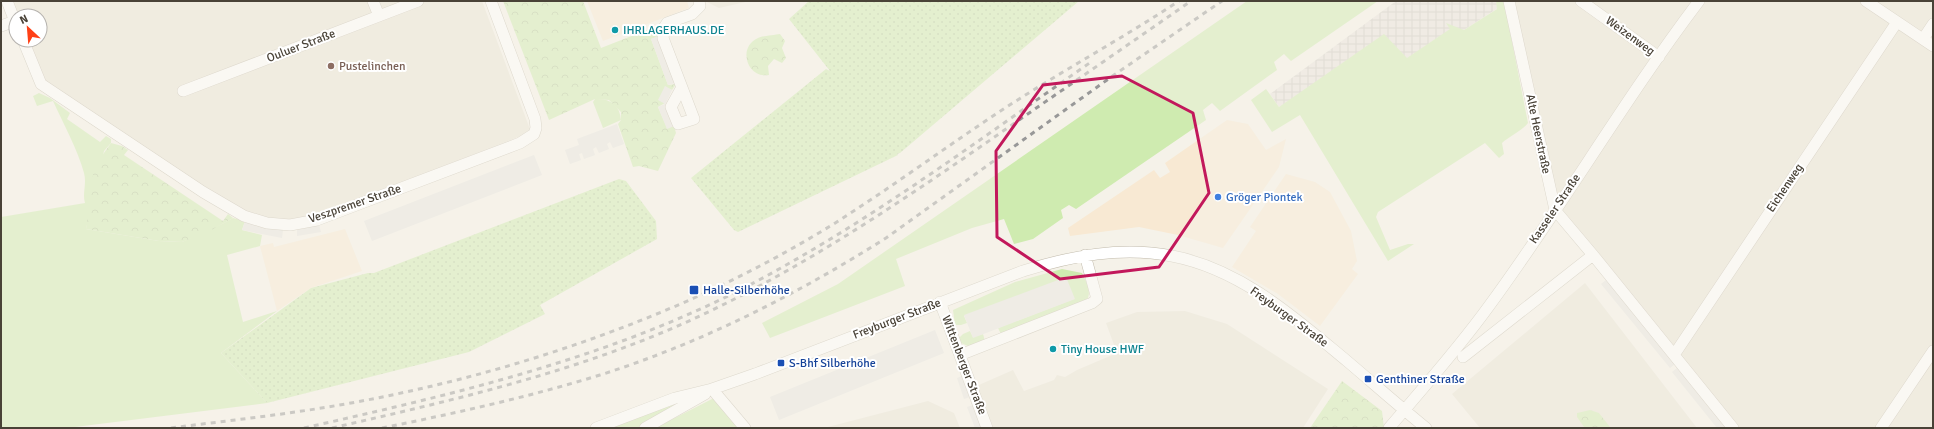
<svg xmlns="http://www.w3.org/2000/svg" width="1934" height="429" font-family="Signika,sans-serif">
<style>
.residential{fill:#e9e4d6}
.commercial{fill:#f8e9d3}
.industrial{fill:url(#industrial-grid)}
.grass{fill:#cfebb0}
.park{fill:url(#park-crowns)}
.garden{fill:url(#garden-dots)}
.parking{fill:#e6e4e0}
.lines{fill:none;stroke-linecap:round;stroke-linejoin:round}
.minor-casing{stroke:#c1baab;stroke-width:12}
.minor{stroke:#fff;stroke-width:11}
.rail{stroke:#989898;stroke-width:3;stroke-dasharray:5 5;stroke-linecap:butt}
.marked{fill:none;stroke:#c2185b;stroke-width:3;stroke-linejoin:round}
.culture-dot{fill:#0f9aa8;stroke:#fff;stroke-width:1.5}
.education-dot{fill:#8d6e63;stroke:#fff;stroke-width:1.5}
.shop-dot{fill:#3f7fe0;stroke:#fff;stroke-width:1.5}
.transit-dot{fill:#1a4fb4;stroke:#fff;stroke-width:1.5}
.labels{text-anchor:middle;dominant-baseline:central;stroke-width:4;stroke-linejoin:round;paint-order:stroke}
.culture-label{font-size:12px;fill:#0d838f;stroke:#fff;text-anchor:start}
.street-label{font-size:12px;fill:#494237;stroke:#fff}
.education-label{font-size:12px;fill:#785e54;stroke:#fff;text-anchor:start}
.shop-label{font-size:12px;fill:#366cbe;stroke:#fff;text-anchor:start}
.transit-label{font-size:12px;fill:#164399;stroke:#fff;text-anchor:start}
</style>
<defs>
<pattern id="industrial-grid" width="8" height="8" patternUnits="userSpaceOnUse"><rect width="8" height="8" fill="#e8e3dd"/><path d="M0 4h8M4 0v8" fill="none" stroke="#c8c4be"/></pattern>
<pattern id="park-crowns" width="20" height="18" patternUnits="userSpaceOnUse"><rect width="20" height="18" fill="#cfebb0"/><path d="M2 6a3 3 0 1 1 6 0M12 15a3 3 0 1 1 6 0" fill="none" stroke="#b3cb98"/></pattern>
<pattern id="garden-dots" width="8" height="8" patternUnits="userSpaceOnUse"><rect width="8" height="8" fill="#cfebb0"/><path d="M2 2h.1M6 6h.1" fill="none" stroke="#b3cb98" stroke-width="1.8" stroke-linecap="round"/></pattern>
</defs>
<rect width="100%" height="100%" fill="#f5f2e9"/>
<path class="residential" d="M 7,1 L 482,1 L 531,132 L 329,211 L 311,216 L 292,220 L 244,216 L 41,84 L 23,40 L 40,40 L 40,16 L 16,16 Z
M 705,1 L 750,1 L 719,8 Z
M 1509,1 L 1933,1 L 1933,428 L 1732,428 L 1555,210 Z
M 1585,283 L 1697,428 L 1480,428 L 1452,394 Z
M 1185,311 L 1227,324 L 1328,389 L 1303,428 L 988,428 L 972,388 L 1013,370 L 1024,391 L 1054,380 L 1057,375 L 1065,377 L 1077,370 L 1117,353 L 1106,323 L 1137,312 Z
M 928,401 L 954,413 L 960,428 L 824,428 Z"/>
<path class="commercial" d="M 587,1 L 687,1 L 689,8 L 603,41 Z
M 1227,120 L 1248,124 L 1266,150 L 1286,139 L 1279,167 L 1223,248 L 1178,235 L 1139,227 L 1070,236 L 1068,228 L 1154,170 L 1160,178 L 1170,172 L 1165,163 Z
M 1286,174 L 1315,182 L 1330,192 L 1351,231 L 1357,261 L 1352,269 L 1358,274 L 1320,326 L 1278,294 L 1232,267 L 1256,231 L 1250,227 Z
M 345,229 L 362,271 L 311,288 L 277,311 L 260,246 L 273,243 L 274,247 Z"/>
<path class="industrial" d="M 1396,1 L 1496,1 L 1498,8 L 1464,30 L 1407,59 L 1279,107 L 1270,94 Z"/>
<path class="grass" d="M 1247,1 L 1378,1 L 1291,61 L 1284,54 L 1274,62 L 1277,70 L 1220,111 L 1212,103 L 1203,110 L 1206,120 L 1076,209 L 1069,205 L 1061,210 L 1063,218 L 1033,239 L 1014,244 L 1004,219 L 972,228 L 896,259 L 905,286 L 770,338 L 762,323 L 838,284 Z
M 1496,1 L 1504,1 L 1528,123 C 1524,129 1509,137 1502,143 L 1504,154 L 1499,158 L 1485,143 L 1378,212 L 1376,217 L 1390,250 L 1408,244 L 1414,244 L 1388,261 L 1300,115 L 1272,132 L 1251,100 L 1266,89 L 1279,107 L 1384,34 L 1407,58 L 1450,29 L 1446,23 L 1464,30 L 1497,9 Z
M 39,93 L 50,98 L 70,113 L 67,119 L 100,142 L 106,136 L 111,139 L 111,143 L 104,151 L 86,229 L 159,241 L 182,242 L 222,224 L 233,218 L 245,221 L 242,230 L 262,235 L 260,246 L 227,255 L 243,322 L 277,311 L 221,353 L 267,403 L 67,428 L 1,428 L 1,217 L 85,203 C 82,193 87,184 84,173 C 78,150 63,123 53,101 L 37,106 L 33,96 Z
M 595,99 C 610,98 620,105 621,120 L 603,128 L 593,102 Z
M 1062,269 L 1082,273 C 1086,281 1092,291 1087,300 L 1001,334 L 998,328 L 1074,299 L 964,316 L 967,323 L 961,325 L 955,325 L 953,310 L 1015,282 Z
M 970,331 L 973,337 L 983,334 L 985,341 L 968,346 L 961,343 L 959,338 L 963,334 Z
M 697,392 L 640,427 L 607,428 Z
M 714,398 L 740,428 L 655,428 Z"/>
<path class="park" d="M 503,1 L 583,1 L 601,48 L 657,26 L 660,36 L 651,39 L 668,85 L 676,84 L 672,90 L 665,87 L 665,103 L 658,107 L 667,128 L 674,126 L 676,133 L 658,171 L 639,166 L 633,167 L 618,124 L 621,120 L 621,112 L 609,100 L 595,99 L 549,120 Z
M 780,34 L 785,41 L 782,48 L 786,58 L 782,63 L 774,59 L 768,66 L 769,75 C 747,79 737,47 758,38 C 762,36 774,35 780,34 Z
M 111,143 L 122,146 L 128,150 L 124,155 L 223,221 L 228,214 L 233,218 L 206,233 L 182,242 L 159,241 L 86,229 L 94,167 Z
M 1342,381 L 1382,411 L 1384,428 L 1310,428 Z
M 1590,410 L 1599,413 L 1610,427 L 1584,427 L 1577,417 L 1577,413 Z"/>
<path class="garden" d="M 809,1 L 1079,1 L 900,153 L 897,154 L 898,155 L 738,232 L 734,230 L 691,178 L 826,69 L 830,71 L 789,19 Z
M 619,179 L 626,181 L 656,221 L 657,239 L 540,305 L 545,314 L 469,352 L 267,403 L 221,353 L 311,288 L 368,273 L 374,273 Z"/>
<path class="parking" d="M 658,36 L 675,83 L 668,85 L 651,39 Z
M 665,86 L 672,90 L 665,105 L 674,126 L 667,129 L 658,107 L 665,104 L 658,100 Z
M 617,124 L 624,144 L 613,148 L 610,142 L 607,144 L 609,149 L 599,153 L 596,147 L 593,149 L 595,155 L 584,159 L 582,153 L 579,154 L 581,160 L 570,164 L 565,150 L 579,145 L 577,139 Z
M 534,155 L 542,175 L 372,241 L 364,221 Z
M 245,221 L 283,230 L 282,238 L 242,230 Z
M 319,225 L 321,232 L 297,236 L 297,230 Z
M 1066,277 L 1075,299 L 973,338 L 964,315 Z
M 1606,280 L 1675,364 L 1670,368 L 1601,284 Z
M 935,330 L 944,353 L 779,420 L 770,397 Z
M 1677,368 L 1726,428 L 1717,428 L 1672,372 Z
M 962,376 L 970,397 L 964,399 L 957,378 Z
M 973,405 L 981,427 L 977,428 L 975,428 L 967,407 Z"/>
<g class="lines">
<defs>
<path id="minor" d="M 7,1 L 16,24
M 373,1 L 379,16
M 1509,1 L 1555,210 L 1593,255 L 1733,428
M 1581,1 L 1659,57
M 1866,1 L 1933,46
M 1,26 L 15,21
M 1923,39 L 1933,24
M 23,40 L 41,84 L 203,192 L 244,216 L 267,223 L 290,225 L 317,220 L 520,143 L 534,134 L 536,128 L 535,119 L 491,1
M 681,89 L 671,107 L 678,124 L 694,119 L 663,38 L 665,26 L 667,23 L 692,14 L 700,6 L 699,1
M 183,91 L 418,1
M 940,302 L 987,428
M 960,355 L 1092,303 L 1097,299 L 1085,255
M 1674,355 L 1897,22
M 1463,357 L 1593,255
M 712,389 L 745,428
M 596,428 L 675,398 L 712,389 L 755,374 L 1023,271 C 1072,256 1121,246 1172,256 C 1241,269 1295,318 1347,361 C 1373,383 1399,406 1426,428
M 645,428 L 705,394
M 1389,428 C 1423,388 1458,349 1489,306 C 1562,207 1624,100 1699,1
M 1881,428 L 1933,351"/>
</defs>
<use href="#minor" class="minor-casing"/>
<use href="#minor" class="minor"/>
<path class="rail" d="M 171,428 C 217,422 263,417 309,410 C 440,390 573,352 694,298 C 741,277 788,252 832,225 C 889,189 943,149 999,112 C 1058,73 1120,40 1179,1
M 304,428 C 450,395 597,361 732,294 C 859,230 974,143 1091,62
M 332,428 C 458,399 586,370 704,314 C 803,267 893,207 983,145 C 1052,97 1122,49 1191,1
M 382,428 C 456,413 529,397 600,375 C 701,343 796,295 886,238 L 1114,75 L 1222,1"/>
</g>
<path d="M0 0H1934V429H0ZM 1122,76 L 1193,113 L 1209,193 L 1159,267 L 1060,279 L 997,237 L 996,151 L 1043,85 Z" fill="#f5f2e9" fill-opacity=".55" fill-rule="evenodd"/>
<path class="marked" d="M 1122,76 L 1193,113 L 1209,193 L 1159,267 L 1060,279 L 997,237 L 996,151 L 1043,85 Z"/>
<g class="culture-dot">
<circle cx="615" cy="30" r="4"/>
<circle cx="1053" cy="349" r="4"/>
</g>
<circle class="education-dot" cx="331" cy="66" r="4"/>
<circle class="shop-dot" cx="1218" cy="197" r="4"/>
<g class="transit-dot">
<rect x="689" y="285" width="10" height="10" rx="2"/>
<rect x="777" y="359" width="8" height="8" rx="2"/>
<rect x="1364" y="375" width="8" height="8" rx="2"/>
</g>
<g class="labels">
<g class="culture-label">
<text x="623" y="30">IHRLAGERHAUS.DE</text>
<text x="1061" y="349">Tiny House HWF</text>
</g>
<g class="street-label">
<text transform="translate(1630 36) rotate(36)">Weizenweg</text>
<text transform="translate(301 46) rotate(-21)">Ouluer Straße</text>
<text transform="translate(1538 134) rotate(78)">Alte Heerstraße</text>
<text transform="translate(1785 188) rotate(-56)">Eichenweg</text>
<text transform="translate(355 204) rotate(-19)">Veszpremer Straße</text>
<text transform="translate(1555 209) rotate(-56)">Kasseler Straße</text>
<text transform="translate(1289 317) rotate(36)">Freyburger Straße</text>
<text transform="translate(897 319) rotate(-21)">Freyburger Straße</text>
<text transform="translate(964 365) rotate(69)">Wittenberger Straße</text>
</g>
<g class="education-label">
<text x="339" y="66">Pustelinchen</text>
</g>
<g class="shop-label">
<text x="1226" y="197">Gröger Piontek</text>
</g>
<g class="transit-label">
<text x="703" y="290">Halle-Silberhöhe</text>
<text x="789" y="363">S-Bhf Silberhöhe</text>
<text x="1376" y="379">Genthiner Straße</text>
</g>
</g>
<rect width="1934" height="429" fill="none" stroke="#494237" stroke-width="4"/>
<g transform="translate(28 28) rotate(334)"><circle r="19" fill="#ffffff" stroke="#b6b3af"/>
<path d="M0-3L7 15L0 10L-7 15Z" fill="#ff4016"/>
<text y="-6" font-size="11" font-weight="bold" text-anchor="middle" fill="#494237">N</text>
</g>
</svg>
